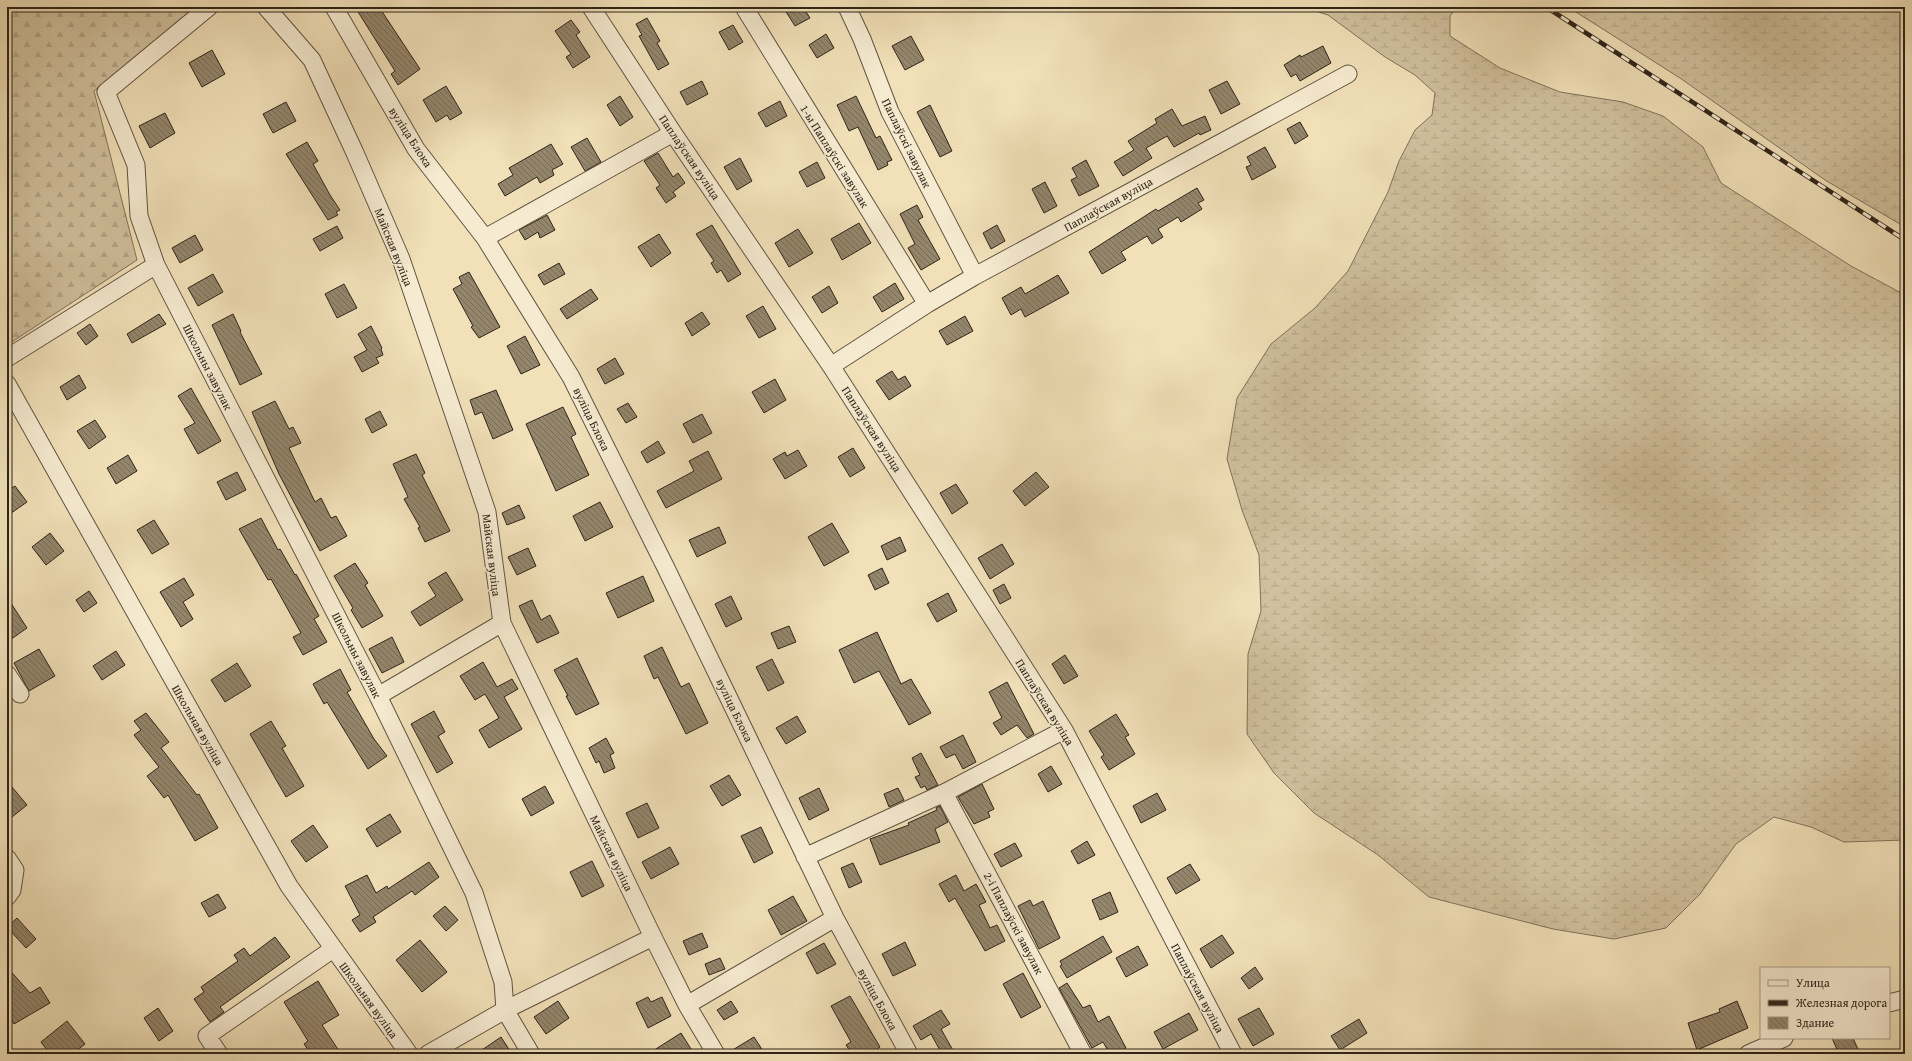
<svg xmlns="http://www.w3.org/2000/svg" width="1912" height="1061" font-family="'Gentium Book Plus',serif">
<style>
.forest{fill:url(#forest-firs);stroke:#80725c}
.wetland{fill:url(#wetland-marsh);stroke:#80725c}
.building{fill:url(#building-back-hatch);stroke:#2f251a}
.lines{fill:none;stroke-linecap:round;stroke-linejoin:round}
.minor-casing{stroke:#605442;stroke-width:19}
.minor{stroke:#f6ebd1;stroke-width:17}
.rail-casing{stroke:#2f251a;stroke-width:4.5}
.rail{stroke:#f6ebd1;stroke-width:3;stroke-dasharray:9;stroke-linecap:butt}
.labels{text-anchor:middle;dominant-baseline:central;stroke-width:3;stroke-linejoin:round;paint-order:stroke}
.street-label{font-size:12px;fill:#2f251a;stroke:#f6ebd1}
</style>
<defs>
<pattern id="forest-firs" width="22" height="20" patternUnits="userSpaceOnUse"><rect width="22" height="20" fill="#d0c09d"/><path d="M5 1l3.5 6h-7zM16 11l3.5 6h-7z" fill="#b3a587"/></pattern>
<pattern id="wetland-marsh" width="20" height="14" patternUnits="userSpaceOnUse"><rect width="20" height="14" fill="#d0c09d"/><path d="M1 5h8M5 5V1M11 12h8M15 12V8" fill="none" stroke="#b3a587"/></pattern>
<pattern id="building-back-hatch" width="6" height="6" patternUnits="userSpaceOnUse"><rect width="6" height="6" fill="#94866c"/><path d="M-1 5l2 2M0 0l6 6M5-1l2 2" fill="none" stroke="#796d58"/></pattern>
</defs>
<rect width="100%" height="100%" fill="#f1e0b8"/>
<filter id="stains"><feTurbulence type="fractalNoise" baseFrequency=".005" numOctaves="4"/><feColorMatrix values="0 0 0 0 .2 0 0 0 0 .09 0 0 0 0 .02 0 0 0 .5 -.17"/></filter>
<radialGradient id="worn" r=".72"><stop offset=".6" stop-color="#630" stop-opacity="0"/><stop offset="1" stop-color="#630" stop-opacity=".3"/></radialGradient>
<path class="forest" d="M 7,7 L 195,7 L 94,91 L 137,260 L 7,345 Z"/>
<path class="wetland" d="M 1303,7 L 1457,7 L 1450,16 L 1450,36 L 1500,68 L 1560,92 L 1623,102 L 1663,116 L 1703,147 L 1721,183 L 1851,266 L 1905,295 L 1905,840 L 1844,842 L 1811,827 L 1774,817 L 1736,844 L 1700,894 L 1666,928 L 1614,939 L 1553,929 L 1429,897 L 1378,855 L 1314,813 L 1274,773 L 1247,734 L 1248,654 L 1261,611 L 1259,555 L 1242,510 L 1227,459 L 1237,398 L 1271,344 L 1315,308 L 1348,271 L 1388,192 L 1399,161 L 1415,130 L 1432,115 L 1435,93 L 1415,75 L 1385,57 L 1328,15 Z
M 1568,7 L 1905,7 L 1905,227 L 1825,180 L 1680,78 Z"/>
<path class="building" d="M 355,7 L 379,7 L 420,69 L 398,85 L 391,74 L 395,71 Z
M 783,7 L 803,7 L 810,18 L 795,26 Z
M 647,18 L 660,41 L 657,43 L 669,64 L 658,70 L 639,36 L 642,35 L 636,24 Z
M 571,20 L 580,32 L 576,35 L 590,57 L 573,68 L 566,57 L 571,54 L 555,31 Z
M 733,25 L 743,42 L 729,50 L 719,32 Z
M 826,34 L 834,48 L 817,58 L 809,45 Z
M 911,36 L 924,60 L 905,70 L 892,46 Z
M 1323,46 L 1331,63 L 1300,81 L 1296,74 L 1291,77 L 1284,65 L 1300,55 L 1301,57 Z
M 212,50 L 225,74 L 202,87 L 189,63 Z
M 702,81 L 708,94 L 687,105 L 680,92 Z
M 1227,81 L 1240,104 L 1221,114 L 1209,90 Z
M 446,86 L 462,113 L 450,120 L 447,115 L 436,122 L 423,100 Z
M 620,96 L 633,117 L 620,126 L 607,105 Z
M 856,96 L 876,138 L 880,136 L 892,160 L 887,162 L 888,165 L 878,170 L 858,127 L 849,131 L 837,105 Z
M 780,101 L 787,116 L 766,127 L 758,113 Z
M 286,102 L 296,121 L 273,133 L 263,114 Z
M 930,105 L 952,151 L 940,157 L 917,112 Z
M 1172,109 L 1182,126 L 1205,116 L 1211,130 L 1200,135 L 1199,133 L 1174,147 L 1167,136 L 1146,148 L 1152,158 L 1123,176 L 1114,162 L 1134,150 L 1128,141 L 1157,123 L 1155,119 Z
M 165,113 L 175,133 L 150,148 L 139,126 Z
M 1300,122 L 1308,136 L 1295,144 L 1287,129 Z
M 587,138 L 601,162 L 585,171 L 571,147 Z
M 307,142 L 318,161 L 313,164 L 330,195 L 340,210 L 336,212 L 338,215 L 328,220 L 286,154 Z
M 551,144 L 563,164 L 552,170 L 554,175 L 540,183 L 537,177 L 505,196 L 498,184 L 513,175 L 509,168 Z
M 1265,147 L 1276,167 L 1252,180 L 1246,167 L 1251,165 L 1247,157 Z
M 658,153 L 673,177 L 678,173 L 685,183 L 673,192 L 676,196 L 666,203 L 656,188 L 660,185 L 644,161 Z
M 740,158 L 752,181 L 737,190 L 724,167 Z
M 1086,160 L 1099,186 L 1079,196 L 1071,180 L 1077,177 L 1072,168 Z
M 817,162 L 825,178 L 807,187 L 799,172 Z
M 1045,182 L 1057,206 L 1044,213 L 1032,189 Z
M 1197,188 L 1204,200 L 1198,203 L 1202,209 L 1181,222 L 1178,217 L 1158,229 L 1163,237 L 1152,244 L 1147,236 L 1121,252 L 1126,260 L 1102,274 L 1089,252 L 1156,209 L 1158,211 Z
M 917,205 L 923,217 L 918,220 L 940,259 L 921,270 L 908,248 L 915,244 L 900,214 Z
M 547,215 L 555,230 L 540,238 L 538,232 L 525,240 L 519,230 Z
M 859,223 L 871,243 L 842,260 L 831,239 Z
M 712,225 L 741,274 L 728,282 L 721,270 L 717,273 L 711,263 L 714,261 L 696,234 Z
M 997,225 L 1005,241 L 991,249 L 983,233 Z
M 337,226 L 343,238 L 320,251 L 313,239 Z
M 798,229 L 813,253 L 789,267 L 775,243 Z
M 659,234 L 671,253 L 651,267 L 638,247 Z
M 195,235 L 203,250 L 180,263 L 172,248 Z
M 559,263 L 565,274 L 544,285 L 538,275 Z
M 469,272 L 500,327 L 479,338 L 471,327 L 473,326 L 453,289 L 462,284 L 459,277 Z
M 213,274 L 223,292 L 198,306 L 188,288 Z
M 1058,275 L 1069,293 L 1025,317 L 1021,309 L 1011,315 L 1002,298 L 1021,287 L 1025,294 Z
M 895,283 L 904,299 L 882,312 L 873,297 Z
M 344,284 L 357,308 L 337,318 L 325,294 Z
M 829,286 L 838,303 L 822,313 L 812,297 Z
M 591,289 L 598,299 L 567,319 L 560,309 Z
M 763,306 L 776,329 L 759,338 L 746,316 Z
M 702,312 L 710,324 L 692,336 L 685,323 Z
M 159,314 L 166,324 L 132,343 L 127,334 Z
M 233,314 L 241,331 L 240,332 L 262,374 L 240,385 L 212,325 Z
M 965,316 L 973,331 L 947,345 L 939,331 Z
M 90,324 L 98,336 L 86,345 L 77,333 Z
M 371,326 L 382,348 L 381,349 L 383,355 L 376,358 L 379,363 L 362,372 L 354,357 L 367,350 L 358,334 Z
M 525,336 L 540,365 L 521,374 L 507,346 Z
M 615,358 L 624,374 L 605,384 L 597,369 Z
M 892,371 L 898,380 L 905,376 L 911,386 L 889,400 L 876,381 Z
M 79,375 L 86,388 L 67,400 L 60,387 Z
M 775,379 L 786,400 L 764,413 L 752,392 Z
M 191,388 L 221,441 L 198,454 L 184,429 L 195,423 L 178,396 Z
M 496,390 L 513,430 L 493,439 L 482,412 L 475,415 L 470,400 Z
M 275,401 L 289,429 L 293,427 L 301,443 L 289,448 L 315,502 L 321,498 L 331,518 L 336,516 L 347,536 L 320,551 L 279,474 L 252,412 Z
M 628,403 L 637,417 L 626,423 L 617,409 Z
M 563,407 L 576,434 L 571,437 L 589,475 L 556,491 L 526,424 Z
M 380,411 L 387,425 L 372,433 L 365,419 Z
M 702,414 L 712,433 L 693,443 L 683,424 Z
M 95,420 L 106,437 L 89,449 L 77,431 Z
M 658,441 L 665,453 L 647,463 L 641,452 Z
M 853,448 L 865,468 L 850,477 L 838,457 Z
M 798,450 L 807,466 L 785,479 L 773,459 L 785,452 L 787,456 Z
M 708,451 L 722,479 L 666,508 L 657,491 L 694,471 L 689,461 Z
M 416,454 L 425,473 L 422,475 L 450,531 L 425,542 L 418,528 L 420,527 L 404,499 L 408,497 L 393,464 Z
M 128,455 L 137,471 L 116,484 L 107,468 Z
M 237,472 L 246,490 L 226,500 L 217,482 Z
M 1036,472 L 1049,487 L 1025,506 L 1013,491 Z
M 956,484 L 968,503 L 952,514 L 940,493 Z
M 15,486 L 27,502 L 7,516 L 7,491 Z
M 600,502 L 613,527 L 585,541 L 573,516 Z
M 519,505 L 525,518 L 507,525 L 502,513 Z
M 261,518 L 278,550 L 280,549 L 295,575 L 296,574 L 319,616 L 314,619 L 327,642 L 303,655 L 293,637 L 301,633 L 271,579 L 268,580 L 239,529 Z
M 154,520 L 169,544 L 152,554 L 137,530 Z
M 832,523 L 849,552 L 824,566 L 808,537 Z
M 719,527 L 726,543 L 697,557 L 689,540 Z
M 50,533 L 64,551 L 46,565 L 32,547 Z
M 900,537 L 906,551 L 887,560 L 881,546 Z
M 1002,544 L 1014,564 L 990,579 L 978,558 Z
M 528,548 L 536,566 L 517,575 L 508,557 Z
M 355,563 L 368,583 L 365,585 L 383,616 L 362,628 L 351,610 L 353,608 L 334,576 Z
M 882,568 L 889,583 L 875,590 L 868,575 Z
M 446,572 L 463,600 L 420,626 L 411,612 L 436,596 L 428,583 Z
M 643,576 L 654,601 L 618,618 L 606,593 Z
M 184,578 L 194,595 L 183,602 L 193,619 L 181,627 L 160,592 Z
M 1004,584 L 1011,598 L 1000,604 L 993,590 Z
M 89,591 L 97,603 L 84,612 L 76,600 Z
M 948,593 L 957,611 L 937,622 L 927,604 Z
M 731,596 L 742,619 L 726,627 L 715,604 Z
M 7,597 L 27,628 L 7,642 Z
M 532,600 L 541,620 L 550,615 L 559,633 L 537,643 L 519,606 Z
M 789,626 L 796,642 L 778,649 L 771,633 Z
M 877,632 L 901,684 L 911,679 L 931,713 L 909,725 L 879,671 L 854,683 L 839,650 Z
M 392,637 L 404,662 L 382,673 L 369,649 Z
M 662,647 L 681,687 L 689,683 L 708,723 L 686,734 L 658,677 L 654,679 L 644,656 Z
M 39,649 L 55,676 L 29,691 L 14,663 Z
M 116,651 L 125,665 L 102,680 L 93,666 Z
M 1065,655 L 1078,676 L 1064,684 L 1052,664 Z
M 577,658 L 599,704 L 576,715 L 566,696 L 568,696 L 554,670 Z
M 772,659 L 784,683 L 768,691 L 756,667 Z
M 483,662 L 497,687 L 512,679 L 518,689 L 504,697 L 522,729 L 489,748 L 479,730 L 499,718 L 485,694 L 475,700 L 460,676 Z
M 237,663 L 251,686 L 225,702 L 211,680 Z
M 340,669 L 351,690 L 347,692 L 374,739 L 387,756 L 368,769 L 327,702 L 324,704 L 313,684 Z
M 1007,682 L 1034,734 L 1027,738 L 1017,725 L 1001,735 L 993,723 L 1002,718 L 989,692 Z
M 434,711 L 445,732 L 438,736 L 453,763 L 437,773 L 411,724 Z
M 146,713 L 169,742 L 161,748 L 197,795 L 199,794 L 218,828 L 195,841 L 168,795 L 164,798 L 147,776 L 159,767 L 134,735 L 141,730 L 134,721 Z
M 1116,714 L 1129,735 L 1125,737 L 1135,754 L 1109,770 L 1101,757 L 1104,755 L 1089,731 Z
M 797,716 L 806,732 L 786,744 L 776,728 Z
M 271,721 L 286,746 L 282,748 L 304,786 L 286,797 L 250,734 Z
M 963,735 L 976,762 L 963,769 L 955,754 L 946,758 L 940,747 Z
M 606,738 L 614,753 L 610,755 L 615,768 L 604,773 L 599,761 L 596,763 L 589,748 Z
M 921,753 L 938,785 L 927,790 L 925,786 L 921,788 L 915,777 L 920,775 L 912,758 Z
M 1051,766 L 1062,784 L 1048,792 L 1038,774 Z
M 729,775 L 741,795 L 722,806 L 710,786 Z
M 7,781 L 27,805 L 7,821 Z
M 982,784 L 994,809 L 988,812 L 990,817 L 974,824 L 958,797 Z
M 545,786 L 554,803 L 531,816 L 522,799 Z
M 819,788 L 829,810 L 809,820 L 799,798 Z
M 898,788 L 904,800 L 889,807 L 884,794 Z
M 1157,793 L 1166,810 L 1141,823 L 1133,806 Z
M 647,803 L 659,828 L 638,838 L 626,813 Z
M 940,806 L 948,822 L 935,829 L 940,842 L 880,865 L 870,839 L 909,825 L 908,823 L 937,810 L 936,808 Z
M 390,814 L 401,832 L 377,847 L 366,829 Z
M 313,825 L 328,847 L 306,862 L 291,841 Z
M 761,827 L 773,853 L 754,863 L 741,836 Z
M 1087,841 L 1095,855 L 1078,864 L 1071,851 Z
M 1015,843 L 1022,856 L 1001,867 L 994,854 Z
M 670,847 L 679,864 L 651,879 L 642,862 Z
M 592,861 L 604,886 L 582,897 L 570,872 Z
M 429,862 L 439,877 L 415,895 L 412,891 L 373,917 L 376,922 L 360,932 L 352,920 L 360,915 L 345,886 L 367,875 L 376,893 L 387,886 L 388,889 Z
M 853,863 L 862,882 L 849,888 L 841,868 Z
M 1190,864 L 1200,880 L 1176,894 L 1167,878 Z
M 956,875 L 964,891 L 976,884 L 986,902 L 979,905 L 990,928 L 997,925 L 1005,941 L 985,951 L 955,898 L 949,902 L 939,884 Z
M 1110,892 L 1118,912 L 1100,920 L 1092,900 Z
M 218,894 L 226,908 L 209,917 L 201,903 Z
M 793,896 L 807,921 L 781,935 L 768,910 Z
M 1030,900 L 1033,906 L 1043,901 L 1060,938 L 1039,949 L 1018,906 Z
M 445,906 L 458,920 L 446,931 L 433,916 Z
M 17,918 L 36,939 L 26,948 L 7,927 Z
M 702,933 L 708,947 L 689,955 L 683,941 Z
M 1222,935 L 1234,953 L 1211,968 L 1200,949 Z
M 1103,936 L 1112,952 L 1067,978 L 1060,966 L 1062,965 L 1060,961 Z
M 275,937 L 290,957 L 220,1007 L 224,1012 L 210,1022 L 194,999 L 204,992 L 201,987 L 238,961 L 234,955 L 244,948 L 250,956 Z
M 420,940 L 447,972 L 422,992 L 396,960 Z
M 905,942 L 916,965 L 893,976 L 882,954 Z
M 824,943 L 836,964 L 817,974 L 806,953 Z
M 1138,946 L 1148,965 L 1126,977 L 1116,958 Z
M 720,958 L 725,969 L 709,975 L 705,964 Z
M 7,967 L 30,993 L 40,987 L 50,1003 L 14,1024 L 7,1012 Z
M 1255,967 L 1263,979 L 1249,989 L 1241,978 Z
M 1023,973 L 1041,1007 L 1021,1018 L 1003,984 Z
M 318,981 L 339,1015 L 322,1025 L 341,1054 L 311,1054 L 304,1044 L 308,1041 L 284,1002 Z
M 1067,983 L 1083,1008 L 1090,1005 L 1098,1022 L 1109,1016 L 1126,1048 L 1116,1054 L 1110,1054 L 1103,1042 L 1092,1048 L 1059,988 Z
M 850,996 L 880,1047 L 870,1054 L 852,1054 L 846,1045 L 851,1042 L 831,1006 Z
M 648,997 L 651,1002 L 662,997 L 671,1016 L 648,1028 L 636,1003 Z
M 558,1001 L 569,1018 L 546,1034 L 534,1017 Z
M 731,1001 L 738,1012 L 724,1020 L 717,1010 Z
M 1737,1001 L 1748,1028 L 1697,1050 L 1688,1023 L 1720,1012 L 1719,1009 Z
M 158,1008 L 173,1031 L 159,1041 L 144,1018 Z
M 1259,1008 L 1274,1034 L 1253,1046 L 1238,1019 Z
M 941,1010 L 950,1024 L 941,1029 L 955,1054 L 942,1054 L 931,1034 L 921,1040 L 913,1026 Z
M 1189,1013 L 1198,1030 L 1163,1049 L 1154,1032 Z
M 1359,1019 L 1367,1033 L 1340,1050 L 1331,1036 Z
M 67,1021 L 85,1044 L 72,1054 L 50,1054 L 41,1042 Z
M 681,1033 L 691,1049 L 684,1054 L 648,1054 Z
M 501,1037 L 512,1054 L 476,1054 Z
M 754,1037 L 765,1054 L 726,1054 Z
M 1832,1038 L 1853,1038 L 1860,1054 L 1839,1054 Z"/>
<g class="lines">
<defs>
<path id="minor" d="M 266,7 L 312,60 L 355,153 L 401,259 L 487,512 L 502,623 L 653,937 L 687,1005 L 716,1054
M 334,7 L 416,149 L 485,238 L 571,377 L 666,568 L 835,918 L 909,1054
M 591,7 L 673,133 L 831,366 L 1064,730 L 1233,1054
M 744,7 L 927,304
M 847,7 L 862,39 L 890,112 L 975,276
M 485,238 L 673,133
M 156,265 L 378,696 L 474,893 L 503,982 L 505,1010 L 531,1054
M 7,358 L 156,265 L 139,216 L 136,165 L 106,92 L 209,7
M 831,366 L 927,304 L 975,276 L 1348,74
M 7,384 L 289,886 L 409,1054
M 7,674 L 20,694
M 378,696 L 502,623
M 944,793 L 1083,1054
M 805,857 L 944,793 L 1064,730
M 7,858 L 15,870 L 12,890 L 7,897
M 1889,1003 L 1905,999
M 687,1005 L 835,918
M 219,1054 L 207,1036 L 333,949
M 428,1054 L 505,1010 L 653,937
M 1748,1054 L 1784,1038"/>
</defs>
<use href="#minor" class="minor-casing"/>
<use href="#minor" class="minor"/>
<defs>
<path id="rail" d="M 1546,7 L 1905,240"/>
</defs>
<use href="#rail" class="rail-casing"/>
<use href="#rail" class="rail"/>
</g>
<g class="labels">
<g class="street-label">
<text transform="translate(411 137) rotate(57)">вуліца Блока</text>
<text transform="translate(907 143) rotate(64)">Паплаўскі завулак</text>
<text transform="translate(835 156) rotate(58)">1-ы Паплаўскі завулак</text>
<text transform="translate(690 157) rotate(56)">Паплаўская вуліца</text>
<text transform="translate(1108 204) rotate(-29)">Паплаўская вуліца</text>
<text transform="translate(394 247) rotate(68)">Майская вуліца</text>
<text transform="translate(208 367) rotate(63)">Школьны завулак</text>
<text transform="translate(592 419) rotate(64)">вуліца Блока</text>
<text transform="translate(872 429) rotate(57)">Паплаўская вуліца</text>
<text transform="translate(492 555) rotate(83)">Майская вуліца</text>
<text transform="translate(357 655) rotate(63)">Школьны завулак</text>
<text transform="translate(1045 702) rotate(58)">Паплаўская вуліца</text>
<text transform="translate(735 710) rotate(64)">вуліца Блока</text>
<text transform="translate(198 725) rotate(60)">Школьная вуліца</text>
<text transform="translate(612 853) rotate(64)">Майская вуліца</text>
<text transform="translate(1014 923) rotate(62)">2-і Паплаўскі завулак</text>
<text transform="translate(1198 988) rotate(62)">Паплаўская вуліца</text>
<text transform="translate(878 999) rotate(61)">вуліца Блока</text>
<text transform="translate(369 1000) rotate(54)">Школьная вуліца</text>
</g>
</g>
<rect width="1912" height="1061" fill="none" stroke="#f1e0b8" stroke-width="24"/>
<rect x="8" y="8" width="1896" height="1045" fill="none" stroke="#2f251a" stroke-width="2"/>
<rect x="12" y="12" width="1888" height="1037" fill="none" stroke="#2f251a"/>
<rect x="1760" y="967" width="130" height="72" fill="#f6ebd1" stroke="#a69c88"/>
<rect x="1768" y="980" width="20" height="6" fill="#f6ebd1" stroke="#a69c88"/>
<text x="1796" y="987" font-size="12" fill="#2f251a">Улица</text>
<rect x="1768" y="1000" width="20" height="6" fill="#2f251a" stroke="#a69c88"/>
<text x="1796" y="1007" font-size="12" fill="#2f251a">Железная дорога</text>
<rect x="1768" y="1017" width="20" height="12" fill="url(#building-back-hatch)" stroke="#a69c88"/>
<text x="1796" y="1027" font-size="12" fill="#2f251a">Здание</text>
<rect width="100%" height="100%" filter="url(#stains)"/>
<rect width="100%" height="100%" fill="url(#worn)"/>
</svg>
